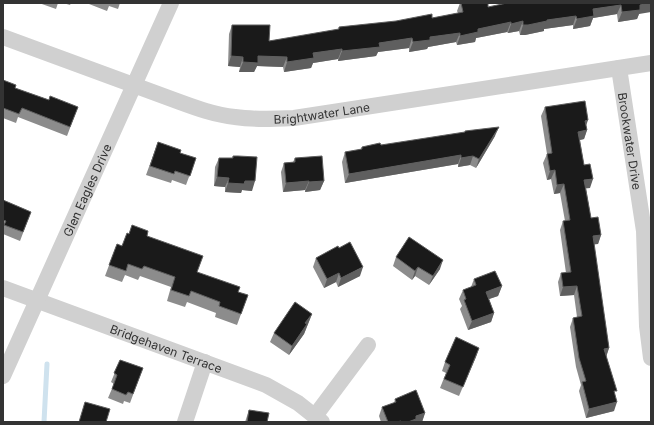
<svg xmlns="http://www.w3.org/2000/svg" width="654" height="425" font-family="Inter,sans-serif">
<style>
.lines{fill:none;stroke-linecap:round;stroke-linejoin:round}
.stream{stroke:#cfe2ee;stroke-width:5}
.minor{stroke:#d0d0d0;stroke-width:16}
.wall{fill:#8c8c8c}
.shaded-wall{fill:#5f5f5f}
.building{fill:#1a1a1a;stroke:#5f5f5f}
.labels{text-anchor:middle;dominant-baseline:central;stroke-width:4;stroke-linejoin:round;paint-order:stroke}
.street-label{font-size:12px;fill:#333;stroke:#fff}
</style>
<rect width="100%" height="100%" fill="#fff"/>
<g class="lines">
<path class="stream" d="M 44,422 L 47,364"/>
<g class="minor">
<path id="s1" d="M 3,37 L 177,101 C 196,108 215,115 235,117 C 255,120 274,119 294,118 L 651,63"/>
<path id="s2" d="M 619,68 L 644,231 L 647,326 L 651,358"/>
<path id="s3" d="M 3,288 L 266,385 L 298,403 L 322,422"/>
<path id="s4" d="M 3,376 L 171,3"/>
<path d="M 315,416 L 368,345"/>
<path d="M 185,422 L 205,362"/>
</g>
</g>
<path class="wall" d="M 39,3 L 58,3 L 56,9 Z
M 63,3 L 71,3 L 70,5 Z
M 89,3 L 120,3 L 118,9 L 109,6 L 107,11 L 89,4 Z
M 460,3 L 488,3 L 488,7 L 651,3 L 639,14 L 637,19 L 618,22 L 617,14 L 593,18 L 590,26 L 573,29 L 573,25 L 544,29 L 544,31 L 525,35 L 520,35 L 519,31 L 508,33 L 507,32 L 476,38 L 475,42 L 457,45 L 456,42 L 428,47 L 427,49 L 409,52 L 409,48 L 378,52 L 376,56 L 338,61 L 338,59 L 313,63 L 311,68 L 284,72 L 283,67 L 257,66 L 254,72 L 239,72 L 240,67 L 228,66 L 229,34 L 232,25 L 269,41 L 338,30 L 339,27 L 432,18 L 458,13 L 457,11 Z
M 3,81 L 15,88 L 49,100 L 78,107 L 67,136 L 18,117 L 16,123 L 3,118 Z
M 545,107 L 586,125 L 587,130 L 584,139 L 580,140 L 584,165 L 590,188 L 586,188 L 591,218 L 601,235 L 598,244 L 594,244 L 609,348 L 606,357 L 615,395 L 614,411 L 586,418 L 579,391 L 581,385 L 576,367 L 570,327 L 573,318 L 577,317 L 574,295 L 560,296 L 558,282 L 561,273 L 566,273 L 560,230 L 563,221 L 565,221 L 560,193 L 554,194 L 551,179 L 547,180 L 543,163 L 547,154 L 541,116 Z
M 495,136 L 476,168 L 470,165 L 458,167 L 458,164 L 345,183 L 342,162 L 345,152 L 360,150 L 362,147 Z
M 158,142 L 180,153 L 196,158 L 186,185 L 172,180 L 171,183 L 146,175 Z
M 233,156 L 252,191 L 242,190 L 241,193 L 225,192 L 225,187 L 214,186 L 215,167 L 219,158 L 232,158 Z
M 295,158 L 324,181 L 320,190 L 305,192 L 305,190 L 283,192 L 281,172 L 284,163 L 293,162 Z
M 3,200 L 31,212 L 20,241 L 3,234 Z
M 129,234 L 147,236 L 197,272 L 238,292 L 248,295 L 237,325 L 215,317 L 216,313 L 187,302 L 185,307 L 167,301 L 171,287 L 140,276 L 138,280 L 125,275 L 122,282 L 105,276 L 117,244 L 122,246 Z
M 339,248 L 360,276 L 338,287 L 336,282 L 324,288 L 313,267 L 316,258 Z
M 396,257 L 440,269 L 429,285 L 415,276 L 412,280 L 393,266 Z
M 474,279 L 502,286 L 498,296 L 489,299 L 494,313 L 491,322 L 468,330 L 460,309 L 462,306 L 459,299 L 463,290 L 471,287 Z
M 312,314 L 304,334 L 289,355 L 270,342 L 274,333 Z
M 479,348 L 459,396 L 440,388 L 446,373 L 442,371 L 445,362 Z
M 120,360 L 143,368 L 130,403 L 124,401 L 123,404 L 108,398 L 114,384 L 111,382 Z
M 395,399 L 425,413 L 422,422 L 381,422 L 379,416 L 382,407 L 394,403 Z
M 249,410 L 267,422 L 245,422 Z"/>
<path class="shaded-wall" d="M 651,3 L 651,12 L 639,14 L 637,19 L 618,22 L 622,12 L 640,5 Z
M 621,5 L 617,14 L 593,18 L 590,26 L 573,29 L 577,19 L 593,9 Z
M 576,16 L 573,25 L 544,29 L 544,31 L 525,35 L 520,35 L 523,25 L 547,20 Z
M 523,21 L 519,31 L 508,33 L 511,24 Z
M 511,22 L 507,32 L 476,38 L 475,42 L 457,45 L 460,36 L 478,29 Z
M 460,33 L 456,42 L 428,47 L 427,49 L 409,52 L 413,42 L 430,37 Z
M 412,38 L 409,48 L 378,52 L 376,56 L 338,61 L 342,51 L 379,43 Z
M 342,49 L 338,59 L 313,63 L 311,68 L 284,72 L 287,62 L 313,53 Z
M 231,56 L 243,57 L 240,67 L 228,66 Z
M 258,56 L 287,57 L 283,67 L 257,66 L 254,72 L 239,72 L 243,62 Z
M 588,120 L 585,129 L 585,121 Z
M 499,127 L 495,136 L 476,168 L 479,159 Z
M 587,130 L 584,139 L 575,141 L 578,132 Z
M 461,155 L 458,164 L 345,183 L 349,174 Z
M 473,156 L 470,165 L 458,167 L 461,158 Z
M 555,170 L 551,179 L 547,180 L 550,171 Z
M 217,177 L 229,178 L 225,187 L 214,186 Z
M 593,179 L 590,188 L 581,189 L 584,180 Z
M 245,181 L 255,181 L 252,191 L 242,190 L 241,193 L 225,192 L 228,183 Z
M 309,181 L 305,190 L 283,192 L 286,183 Z
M 324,181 L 320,190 L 305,192 L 309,182 Z
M 564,184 L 560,193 L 554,194 L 557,185 Z
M 601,235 L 598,244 L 590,245 L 593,236 Z
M 443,260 L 440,269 L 429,285 L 433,276 Z
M 363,267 L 360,276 L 338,287 L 341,278 Z
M 418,267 L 415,276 L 412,280 L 415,271 Z
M 339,273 L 336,282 L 324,288 L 327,279 Z
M 502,286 L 498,296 L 483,301 L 486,292 Z
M 577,286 L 574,295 L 560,296 L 563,287 Z
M 494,313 L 491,322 L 468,330 L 472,321 Z
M 312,314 L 304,334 L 289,355 L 292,346 L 305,323 Z
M 479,348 L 476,357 L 459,396 L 463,387 Z
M 609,348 L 606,357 L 604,349 Z
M 617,402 L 614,411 L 586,418 L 589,409 Z
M 425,413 L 422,422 L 408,422 L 416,416 Z"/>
<path class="building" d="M 461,3 L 488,3 L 488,7 L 507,3 L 650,3 L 640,5 L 640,10 L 622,12 L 621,5 L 593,9 L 594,16 L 577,19 L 576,16 L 547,20 L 547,21 L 528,25 L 523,25 L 523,21 L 511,24 L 511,22 L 478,29 L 478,32 L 460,36 L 460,33 L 430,37 L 430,40 L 413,42 L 412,38 L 379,43 L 380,47 L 342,51 L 342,49 L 313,53 L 314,58 L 287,62 L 287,57 L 258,56 L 258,63 L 243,62 L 243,57 L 231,56 L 232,25 L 270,25 L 269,41 L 339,29 L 339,27 L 396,21 L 432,14 L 432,18 L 463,12 Z
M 3,81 L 3,80 L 16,85 L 15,88 L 49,100 L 50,96 L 78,107 L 70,127 L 22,108 L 19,114 L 3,108 Z
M 585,101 L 588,120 L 585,121 L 587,130 L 578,132 L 584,165 L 590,164 L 593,179 L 584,180 L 591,218 L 598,217 L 601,235 L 593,236 L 609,348 L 604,349 L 617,391 L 614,391 L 617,402 L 589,409 L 582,382 L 586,381 L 579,358 L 573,318 L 582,316 L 577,286 L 563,287 L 561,273 L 571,272 L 563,221 L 570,220 L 564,184 L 557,185 L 555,170 L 550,171 L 547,154 L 552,153 L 545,107 Z
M 499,127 L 479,159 L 473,156 L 461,158 L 461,155 L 349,174 L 345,152 L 362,149 L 362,147 L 380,143 L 381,145 L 465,132 L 465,131 Z
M 158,142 L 181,150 L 180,153 L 196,158 L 190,176 L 175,171 L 174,174 L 150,166 Z
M 233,156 L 238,156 L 257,157 L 255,181 L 245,181 L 244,184 L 228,183 L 229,178 L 217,177 L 219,158 L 233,158 Z
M 322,156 L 324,181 L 309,182 L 309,181 L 286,183 L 284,163 L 295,162 L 295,158 Z
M 3,200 L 31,212 L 23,232 L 4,225 L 6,221 L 3,220 Z
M 132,225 L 148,231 L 147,236 L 203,256 L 197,272 L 240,287 L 238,292 L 248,295 L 241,314 L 219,306 L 220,302 L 191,291 L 189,296 L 171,290 L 175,277 L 144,266 L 142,269 L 128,264 L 126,271 L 109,265 L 117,244 L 122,246 L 127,233 L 129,234 Z
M 409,237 L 443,260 L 433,276 L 418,267 L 415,271 L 396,257 Z
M 350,242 L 363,267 L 341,278 L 339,273 L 327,279 L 316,258 L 338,246 L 339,248 Z
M 495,271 L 502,286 L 486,292 L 494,313 L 472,321 L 464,300 L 466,299 L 463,290 L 476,285 L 474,279 Z
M 295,302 L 312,314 L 305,323 L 307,324 L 292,346 L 274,333 Z
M 456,337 L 479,348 L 463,387 L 444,379 L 450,365 L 445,362 Z
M 120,360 L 143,368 L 133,394 L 128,392 L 126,395 L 112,389 L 117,375 L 114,373 Z
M 416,390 L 425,413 L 416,416 L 416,419 L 408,422 L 402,422 L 401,421 L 397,422 L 388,422 L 382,407 L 396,402 L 395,399 Z
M 85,402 L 110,409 L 106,422 L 79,422 Z
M 249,410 L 269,413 L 267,422 L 247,422 Z"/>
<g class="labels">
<g class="street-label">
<text stroke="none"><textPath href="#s1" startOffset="333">Brightwater Lane</textPath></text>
<text stroke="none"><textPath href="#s2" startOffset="74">Brookwater Drive</textPath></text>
<text stroke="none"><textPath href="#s4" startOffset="204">Glen Eagles Drive</textPath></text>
<text stroke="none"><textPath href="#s3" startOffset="174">Bridgehaven Terrace</textPath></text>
</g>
</g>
<rect width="654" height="425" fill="none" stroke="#333333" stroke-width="8"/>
</svg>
